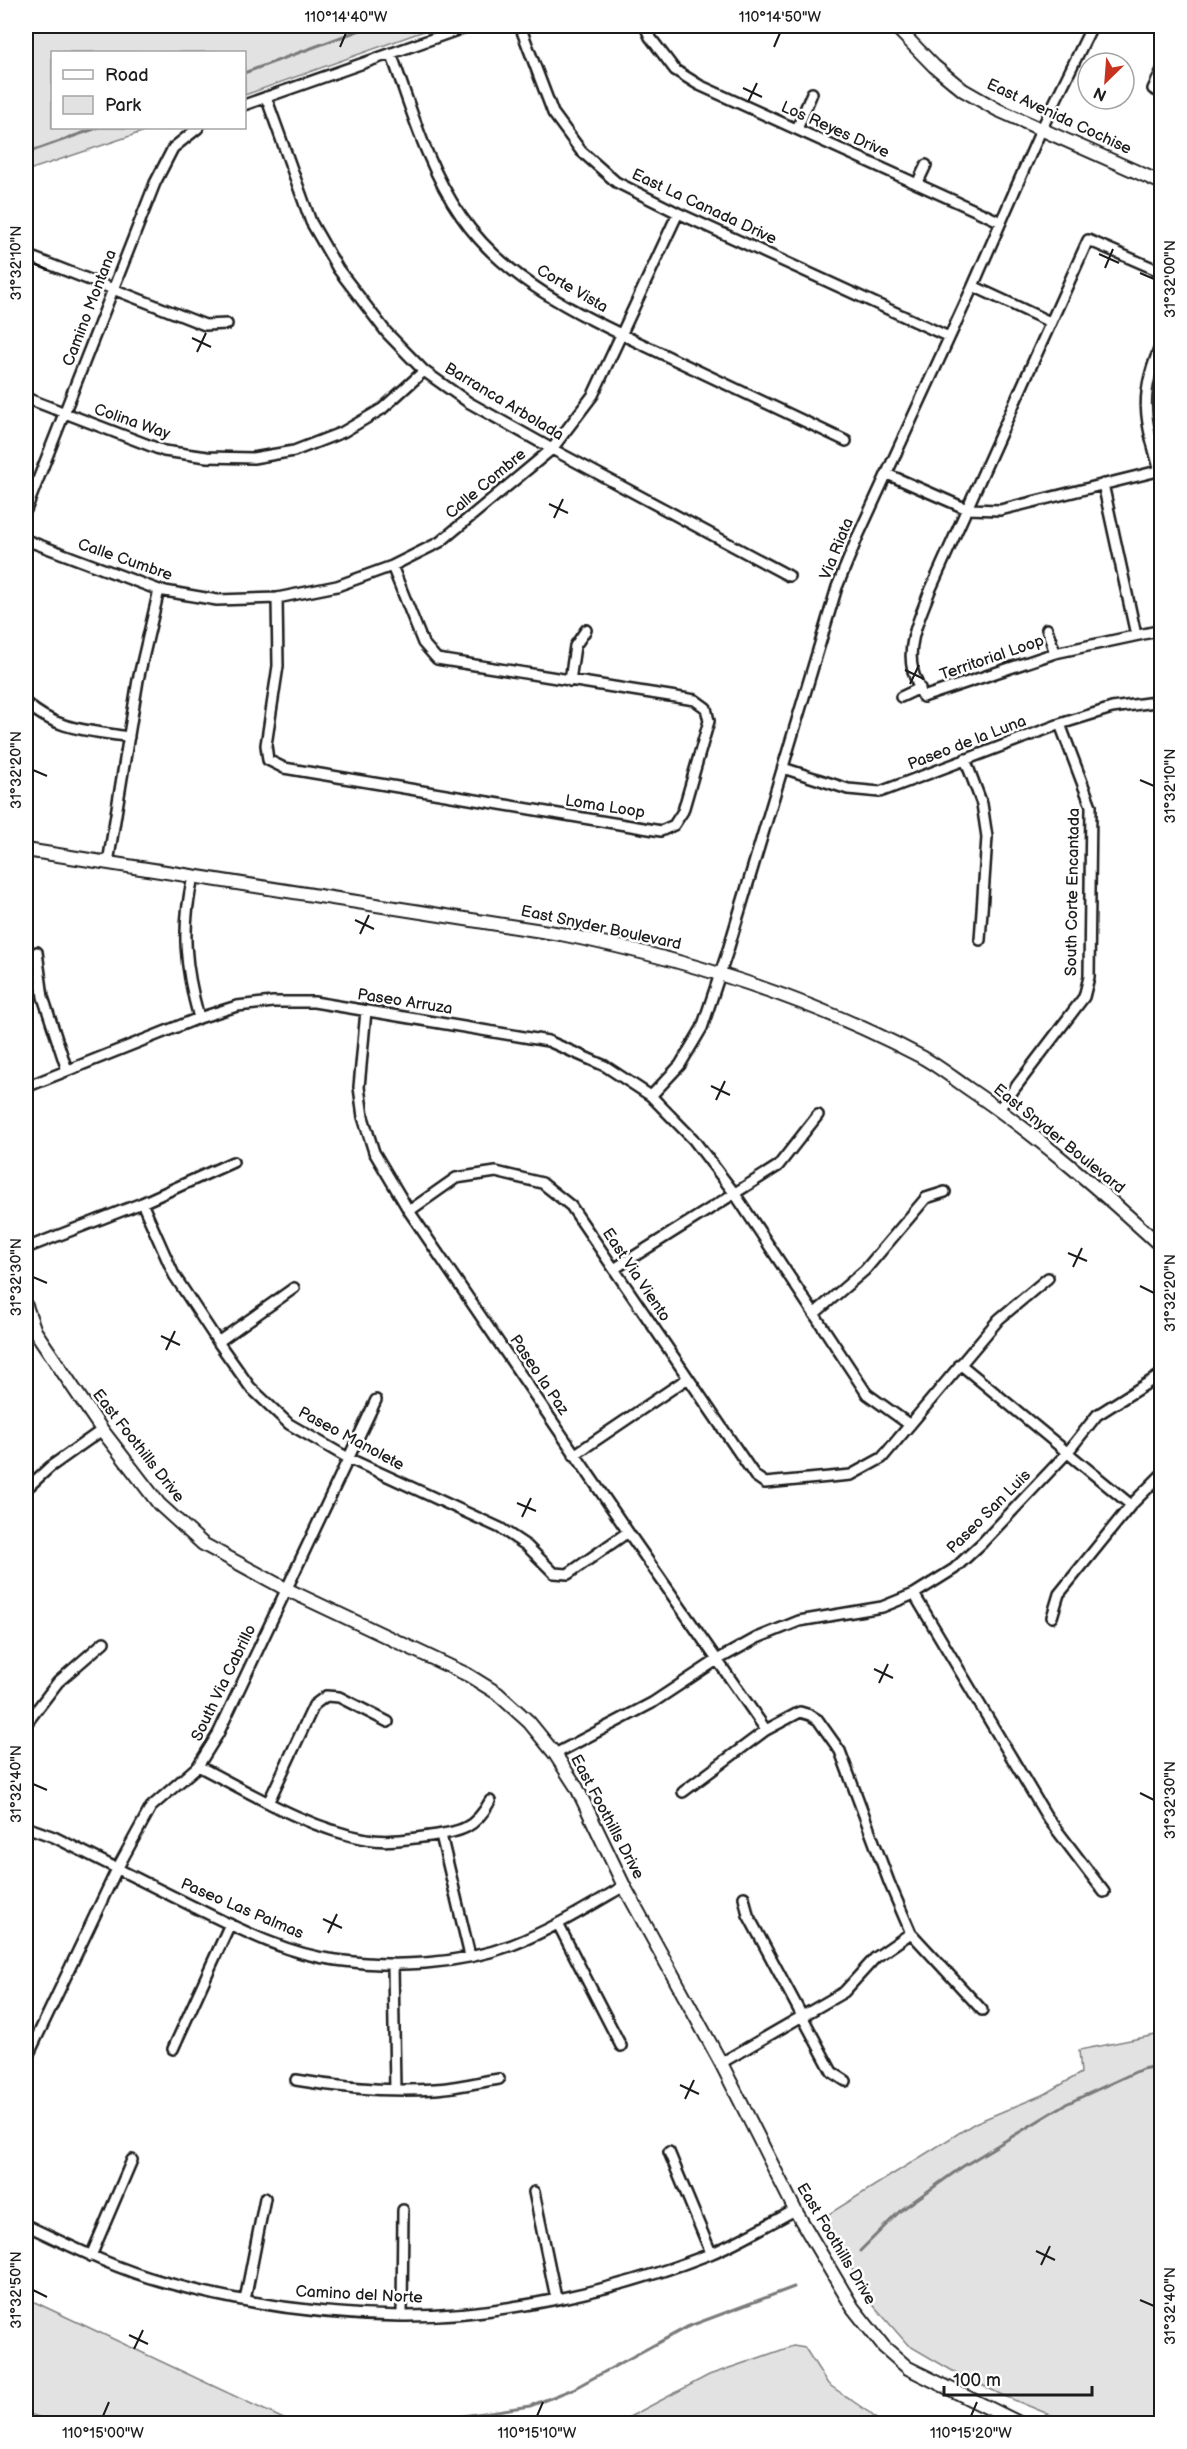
<svg xmlns="http://www.w3.org/2000/svg" width="1187" height="2449" font-family="'Balsamiq Sans',sans-serif">
<style>
.green{fill:#e2e2e2;stroke:#7f7f7f;stroke-width:1.5}
.lines{fill:none;stroke-linecap:round;stroke-linejoin:round}
.stream{stroke:#7a7a7a;stroke-width:3}
.minor-casing{stroke:#1c1c1c;stroke-width:14}
.tertiary-casing{stroke:#1c1c1c;stroke-width:16}
.minor{stroke:#fff;stroke-width:9}
.tertiary{stroke:#fff;stroke-width:12}
.ticks{fill:none;stroke:#1c1c1c;stroke-width:2}
.labels{text-anchor:middle;dominant-baseline:central;stroke-width:5;stroke-linejoin:round;paint-order:stroke}
.street-label{font-size:16px;fill:#1c1c1c;stroke:#fff}
.neatline{fill:none;stroke:#1c1c1c;stroke-width:2}
.ticks-label{font-size:15px;text-anchor:middle;fill:#1c1c1c}
</style>
<rect width="100%" height="100%" fill="#fff"/>
<filter id="ink" filterUnits="userSpaceOnUse"><feTurbulence type="fractalNoise" baseFrequency=".0167" numOctaves="2"/><feDisplacementMap in="SourceGraphic" scale="12" xChannelSelector="R" yChannelSelector="G"/><feConvolveMatrix kernelMatrix="1 2 1 2 8 2 1 2 1" color-interpolation-filters="sRGB"/></filter>
<g filter="url(#ink)">
<path class="green" d="M 26,26 L 438,26 L 245,95 L 244,52 L 52,52 L 52,128 L 154,128 L 26,171 Z
M 1161,2034 L 1161,2423 L 1070,2423 L 1002,2395 L 951,2370 L 908,2345 L 868,2299 L 824,2217 L 975,2123 L 1047,2093 L 1081,2073 L 1079,2050 Z
M 26,2298 L 290,2422 L 143,2419 L 61,2424 L 26,2413 Z
M 793,2346 L 805,2348 L 828,2384 L 870,2413 L 880,2423 L 618,2423 L 709,2375 Z"/>
<g class="lines">
<path class="stream" d="M 244,73 L 371,26
M 26,153 L 97,128
M 860,2251 L 900,2211 L 962,2167 L 1066,2104 L 1142,2069 L 1162,2065
M 409,2424 L 530,2406 L 573,2389 L 687,2327 L 794,2287"/>
<defs>
<path id="minor" d="M 520,26 L 553,113 L 581,151 L 616,182 L 678,213 L 949,337
M 645,26 L 650,37 L 675,70 L 699,85 L 1001,222
M 391,53 C 411,108 427,167 461,216 C 510,288 597,322 673,359 C 731,386 788,414 846,441
M 1162,70 L 1153,89 L 1162,93
M 266,97 L 311,222 L 338,269 L 387,333 L 424,371 L 468,402 L 552,449 L 789,576
M 244,105 L 469,26
M 797,129 L 812,93
M 917,184 L 926,165
M 26,255 L 205,325 L 227,324
M 1162,272 L 1088,240 L 929,593 C 920,617 906,644 913,671 C 915,680 920,689 923,697 L 1055,653 L 1162,630
M 973,286 L 1050,322
M 26,398 L 164,451 L 207,457 L 253,458 L 294,451 L 343,432 L 382,409 L 424,371
M 1160,471 C 1145,419 1138,395 1162,343
M 887,474 L 967,509 L 1000,510 L 1162,470
M 1103,484 L 1136,635
M 26,510 L 155,183 L 173,148 L 198,128
M 26,540 L 159,590 L 217,600 L 277,598 L 337,586 L 392,566 L 440,542 L 552,449 L 593,395 L 678,213
M 277,598 L 278,666 L 266,745 L 268,760 L 284,768 L 661,831 L 674,825 L 683,811 L 709,721 L 706,708 L 695,700 L 437,659 L 423,643 L 392,566
M 1047,629 L 1055,653
M 570,681 L 575,646 L 586,630
M 901,697 L 920,688
M 26,703 C 57,731 89,730 129,737
M 965,759 L 982,804 L 987,837 L 980,940
M 783,768 L 848,789 L 880,792 L 1060,724 L 1112,708 L 1162,701
M 108,863 L 138,680 L 159,590
M 193,877 C 181,929 185,967 199,1018
M 37,952 L 43,997 L 67,1070
M 366,1011 L 359,1087 L 363,1117 L 374,1152 L 409,1211 L 628,1532 L 766,1730
M 26,1087 L 199,1018 L 237,1006 L 273,1002 L 314,1002 L 548,1041 L 605,1066 L 651,1096 L 693,1139 L 735,1194 L 867,1394 L 910,1425
M 651,1096 L 680,1065 L 702,1028 L 728,950 L 837,587 L 858,536 L 973,286 L 1042,128 L 1092,26
M 999,1109 L 1084,997 L 1089,977 L 1091,806 L 1060,724
M 142,1203 L 174,1275 L 218,1342 L 250,1387 L 289,1424 L 348,1458 L 500,1528 L 527,1546 L 554,1573 L 568,1574 L 628,1532
M 409,1211 L 456,1178 L 496,1172 L 542,1183 L 571,1206 L 755,1476 L 765,1483 L 851,1475 L 882,1458 L 999,1319 L 1048,1278
M 26,1248 L 142,1203 L 233,1162
M 614,1269 L 778,1166 L 818,1115
M 814,1314 L 865,1270 L 926,1198 L 945,1192
M 218,1342 L 294,1288
M 960,1364 L 1131,1505
M 574,1455 L 688,1378
M 26,1489 L 50,1467 L 102,1430
M 914,1594 L 1047,1817 L 1104,1892
M 1052,1617 L 1059,1594 L 1131,1505 L 1162,1474
M 26,1724 L 58,1682 L 104,1642
M 555,1754 L 652,1703 L 717,1660 L 757,1638 L 799,1621 L 882,1607 L 914,1594 L 954,1569 L 982,1543 L 1067,1453 L 1097,1415 L 1162,1374
M 198,1766 C 251,1793 307,1828 366,1839 C 387,1843 409,1839 430,1836 C 460,1832 475,1829 490,1801
M 683,1792 L 766,1730 L 800,1712 L 810,1715 L 818,1720 L 840,1751 L 889,1882 L 911,1933 L 982,2010
M 269,1801 L 314,1705 L 326,1696 L 339,1697 L 388,1722
M 26,1827 L 54,1837 C 100,1860 146,1883 192,1906 C 237,1928 286,1954 336,1960 C 393,1968 458,1965 512,1945 C 551,1930 588,1907 624,1886
M 441,1835 L 470,1956
M 744,1897 L 748,1915 L 832,2072 L 846,2081
M 558,1924 L 621,2046
M 393,1965 L 395,2090
M 173,2049 L 230,1924
M 26,2060 L 117,1869 L 151,1807 L 198,1766 L 218,1734 L 376,1400
M 721,2063 L 844,1992 L 875,1958 L 911,1933
M 296,2080 C 342,2088 387,2092 435,2089 C 456,2088 478,2082 499,2079
M 669,2152 L 711,2253
M 534,2192 L 556,2298
M 26,2225 C 70,2246 116,2269 164,2282 C 240,2303 322,2315 401,2316 C 499,2317 619,2290 710,2254 C 739,2242 767,2225 795,2210
M 91,2256 L 132,2160
M 245,2300 L 265,2198
M 402,2316 L 403,2210"/>
<path id="tertiary" d="M 895,26 L 934,66 L 963,90 L 998,110 L 1162,183
M 26,850 L 561,934 C 686,959 806,996 920,1056 C 937,1065 953,1078 969,1089 C 1037,1135 1101,1191 1162,1247
M 26,1306 L 35,1331 L 102,1430 L 159,1504 L 203,1544 L 286,1589 L 468,1675 L 497,1693 L 529,1722 L 555,1754 L 577,1788 L 624,1886 L 721,2063 L 795,2210 L 853,2308 L 884,2347 L 908,2368 L 1021,2424"/>
</defs>
<use href="#minor" class="minor-casing"/>
<use href="#tertiary" class="tertiary-casing"/>
<use href="#minor" class="minor"/>
<use href="#tertiary" class="tertiary"/>
</g>
</g>
<path class="ticks" d="M 340,47 L 346,33M 774,47 L 780,33M 743,88 L 762,97M 748,102 L 757,83M 1099,254 L 1119,263M 33,263 L 47,270M 1105,268 L 1113,249M 1140,273 L 1154,279M 192,338 L 211,347M 197,352 L 206,333M 549,504 L 568,513M 554,518 L 563,499M 905,670 L 924,679M 910,684 L 919,665M 33,770 L 47,776M 1140,780 L 1154,786M 355,920 L 374,929M 360,934 L 369,915M 711,1086 L 730,1095M 716,1100 L 725,1081M 1068,1253 L 1087,1261M 1073,1267 L 1082,1248M 33,1277 L 47,1283M 1140,1286 L 1154,1293M 161,1336 L 180,1345M 166,1350 L 175,1331M 517,1503 L 536,1511M 522,1517 L 531,1498M 874,1669 L 893,1678M 879,1683 L 888,1664M 33,1784 L 47,1790M 1140,1793 L 1154,1800M 323,1919 L 342,1928M 328,1933 L 337,1914M 680,2085 L 699,2094M 685,2099 L 694,2080M 1036,2251 L 1055,2260M 1041,2265 L 1050,2246M 33,2290 L 47,2297M 1140,2300 L 1154,2306M 129,2335 L 148,2344M 134,2349 L 143,2330M 103,2416 L 109,2402M 537,2416 L 543,2402M 971,2416 L 977,2402"/>
<g class="labels">
<g class="street-label">
<text transform="translate(1059 117) rotate(25)">East Avenida Cochise</text>
<text transform="translate(835 130) rotate(24)">Los Reyes Drive</text>
<text transform="translate(704 207) rotate(25)">East La Canada Drive</text>
<text transform="translate(572 289) rotate(30)">Corte Vista</text>
<text transform="translate(90 308) rotate(-69)">Camino Montana</text>
<text transform="translate(504 402) rotate(31)">Barranca Arbolada</text>
<text transform="translate(132 422) rotate(19)">Colina Way</text>
<text transform="translate(486 484) rotate(-40)">Calle Combre</text>
<text transform="translate(837 549) rotate(-68)">Via Riata</text>
<text transform="translate(125 560) rotate(19)">Calle Cumbre</text>
<text transform="translate(992 658) rotate(-19)">Territorial Loop</text>
<text transform="translate(967 743) rotate(-21)">Paseo de la Luna</text>
<text transform="translate(605 807) rotate(9)">Loma Loop</text>
<text transform="translate(1073 892) rotate(-89)">South Corte Encantada</text>
<text transform="translate(601 928) rotate(12)">East Snyder Boulevard</text>
<text transform="translate(405 1002) rotate(9)">Paseo Arruza</text>
<text transform="translate(1059 1139) rotate(39)">East Snyder Boulevard</text>
<text transform="translate(636 1275) rotate(56)">East Via Viento</text>
<text transform="translate(539 1375) rotate(56)">Paseo la Paz</text>
<text transform="translate(351 1439) rotate(28)">Paseo Manolete</text>
<text transform="translate(138 1446) rotate(52)">East Foothills Drive</text>
<text transform="translate(989 1512) rotate(-45)">Paseo San Luis</text>
<text transform="translate(224 1683) rotate(-64)">South Via Cabrillo</text>
<text transform="translate(607 1817) rotate(62)">East Foothills Drive</text>
<text transform="translate(242 1909) rotate(23)">Paseo Las Palmas</text>
<text transform="translate(836 2244) rotate(59)">East Foothills Drive</text>
<text transform="translate(359 2295) rotate(3)">Camino del Norte</text>
</g>
</g>
<rect width="1187" height="2449" fill="none" stroke="#fff" stroke-width="66"/>
<rect x="51" y="51" width="195" height="78" fill="#ffffff" stroke="#a4a4a4" stroke-width="1.5"/>
<rect x="63" y="70" width="30" height="9" fill="#ffffff" stroke="#a4a4a4" stroke-width="1.5"/>
<text x="105" y="81" font-size="18" fill="#1c1c1c">Road</text>
<rect x="63" y="96" width="30" height="18" fill="#e2e2e2" stroke="#a4a4a4" stroke-width="1.5"/>
<text x="105" y="111" font-size="18" fill="#1c1c1c">Park</text>
<g transform="translate(1106 81) rotate(205)"><circle r="28" fill="#ffffff" stroke="#a4a4a4" stroke-width="1.5"/>
<path d="M0-4.5L10 22L0 15L-10 22Z" fill="#c8321e"/>
<text y="-9" font-size="16" font-weight="bold" text-anchor="middle" fill="#1c1c1c">N</text>
</g>
<path d="M944 2386v9h148v-9" fill="none" stroke="#1c1c1c" stroke-width="3"/>
<text x="953" y="2386" font-size="18" fill="#1c1c1c" stroke="#ffffff" stroke-width="4.5" paint-order="stroke">100 m</text>
<rect x="33" y="33" width="1121" height="2383" class="neatline"/>
<g class="ticks-label">
<text x="346" y="22">110°14'40"W</text>
<text x="780" y="22">110°14'50"W</text>
<text transform="translate(16 263) rotate(-90)" y="5">31°32'10"N</text>
<text transform="translate(1170 279) rotate(-90)" y="5">31°32'00"N</text>
<text transform="translate(16 770) rotate(-90)" y="5">31°32'20"N</text>
<text transform="translate(1170 786) rotate(-90)" y="5">31°32'10"N</text>
<text transform="translate(16 1277) rotate(-90)" y="5">31°32'30"N</text>
<text transform="translate(1170 1293) rotate(-90)" y="5">31°32'20"N</text>
<text transform="translate(16 1784) rotate(-90)" y="5">31°32'40"N</text>
<text transform="translate(1170 1800) rotate(-90)" y="5">31°32'30"N</text>
<text transform="translate(16 2290) rotate(-90)" y="5">31°32'50"N</text>
<text transform="translate(1170 2306) rotate(-90)" y="5">31°32'40"N</text>
<text x="103" y="2438">110°15'00"W</text>
<text x="537" y="2438">110°15'10"W</text>
<text x="971" y="2438">110°15'20"W</text>
</g>
</svg>
